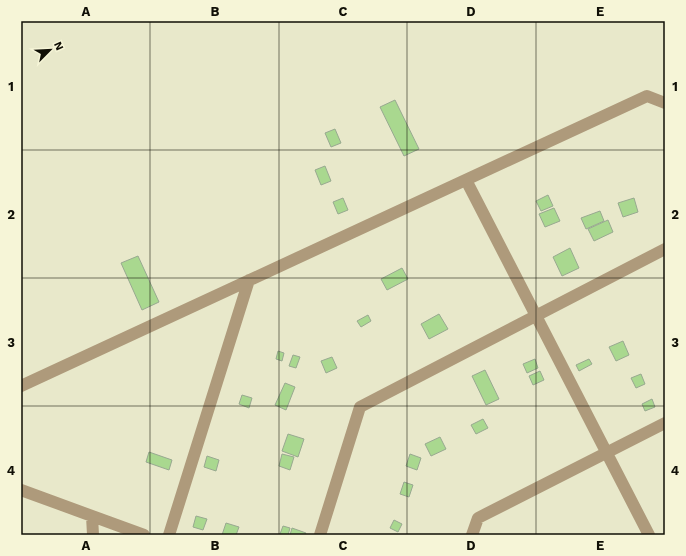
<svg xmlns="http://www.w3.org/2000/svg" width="686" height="556" font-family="'Work Sans',sans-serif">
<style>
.building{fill:#a9d88f;stroke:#98a990}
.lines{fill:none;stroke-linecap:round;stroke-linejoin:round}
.street{stroke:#ae9a7b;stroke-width:12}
.grid{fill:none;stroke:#100f06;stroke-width:1;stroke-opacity:0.55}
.neatline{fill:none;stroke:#100f06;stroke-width:1.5}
.grid-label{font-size:13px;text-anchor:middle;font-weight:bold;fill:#100f06}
</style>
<rect width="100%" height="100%" fill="#e8e8ca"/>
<path class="building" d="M 395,100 L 419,149 L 404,156 L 380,107 Z
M 335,129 L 341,143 L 331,147 L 325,133 Z
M 325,166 L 331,181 L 321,185 L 315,170 Z
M 548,195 L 553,206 L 541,211 L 536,201 Z
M 343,198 L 348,210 L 338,214 L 333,202 Z
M 634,198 L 638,212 L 623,217 L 618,203 Z
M 554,208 L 560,221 L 545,227 L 539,214 Z
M 600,211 L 604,221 L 586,229 L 581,218 Z
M 608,220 L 613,232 L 594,241 L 588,229 Z
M 570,248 L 579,268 L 562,276 L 553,257 Z
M 138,256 L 159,302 L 142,310 L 121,263 Z
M 402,268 L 408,279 L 387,290 L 381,279 Z
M 439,314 L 448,329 L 429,339 L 421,324 Z
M 368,315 L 371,321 L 361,327 L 357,321 Z
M 623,341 L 629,355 L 616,361 L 609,347 Z
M 278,351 L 284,353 L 282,361 L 276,359 Z
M 293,355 L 300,357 L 296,368 L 289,366 Z
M 332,357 L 337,368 L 326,373 L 321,361 Z
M 535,359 L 538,368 L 527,373 L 523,364 Z
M 589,359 L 592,364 L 579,371 L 576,365 Z
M 485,370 L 499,399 L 486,405 L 472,376 Z
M 540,371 L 544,380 L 533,385 L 529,376 Z
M 641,374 L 645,384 L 636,388 L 631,378 Z
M 285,383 L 295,387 L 286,410 L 275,405 Z
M 242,395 L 252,398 L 249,408 L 239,404 Z
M 652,399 L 655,407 L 645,411 L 642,404 Z
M 483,419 L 488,428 L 476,434 L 471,425 Z
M 288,434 L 304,439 L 298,457 L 282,451 Z
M 440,437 L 446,449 L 431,456 L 425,444 Z
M 149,452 L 172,460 L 169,470 L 146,462 Z
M 282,454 L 294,457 L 290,470 L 279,466 Z
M 410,454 L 421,458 L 417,470 L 406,466 Z
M 207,456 L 219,460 L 216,471 L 204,467 Z
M 404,482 L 413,485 L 409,497 L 400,494 Z
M 196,516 L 207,519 L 203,530 L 193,527 Z
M 394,520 L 402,524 L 398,532 L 390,528 Z
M 226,523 L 239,527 L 236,535 L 222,535 Z
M 283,526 L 290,528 L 288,535 L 280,534 Z
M 292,528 L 306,533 L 305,535 L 290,535 Z"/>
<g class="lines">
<path class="street" d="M 466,180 L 649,535
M 21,386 L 647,96 L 665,103
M 21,490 L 144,535
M 92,516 L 93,535
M 169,535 L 249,280
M 320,535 L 360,407 L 665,249
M 472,535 L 478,518 L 665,423"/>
</g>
<path class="grid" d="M 150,21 L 150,535M 279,21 L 279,535M 407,21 L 407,535M 536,21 L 536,535M 21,150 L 665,150M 21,278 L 665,278M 21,406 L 665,406"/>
<rect width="686" height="556" fill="none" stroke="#f6f5d7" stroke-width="44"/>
<g transform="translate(50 50) rotate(66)" stroke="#f6f5d7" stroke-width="3" paint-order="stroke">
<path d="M0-3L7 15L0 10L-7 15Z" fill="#100f06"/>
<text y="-6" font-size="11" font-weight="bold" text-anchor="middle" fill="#100f06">N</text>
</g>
<rect x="22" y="22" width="642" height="512" class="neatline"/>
<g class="grid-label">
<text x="86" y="16">A</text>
<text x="215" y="16">B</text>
<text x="343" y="16">C</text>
<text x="471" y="16">D</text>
<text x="600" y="16">E</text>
<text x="11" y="91">1</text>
<text x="675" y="91">1</text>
<text x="11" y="219">2</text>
<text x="675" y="219">2</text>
<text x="11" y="347">3</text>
<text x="675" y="347">3</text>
<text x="11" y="475">4</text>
<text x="675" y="475">4</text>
<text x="86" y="550">A</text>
<text x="215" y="550">B</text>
<text x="343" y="550">C</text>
<text x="471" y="550">D</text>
<text x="600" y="550">E</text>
</g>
</svg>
